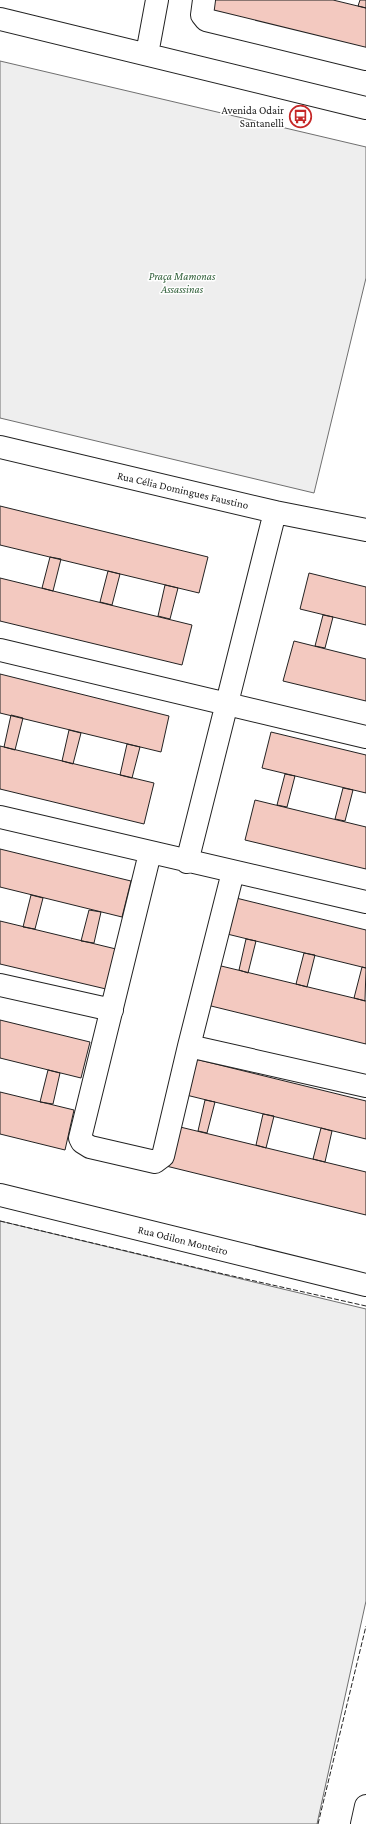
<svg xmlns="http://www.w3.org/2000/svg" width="366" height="1824" font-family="'Crimson Pro',serif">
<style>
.green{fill:#eee;stroke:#6f6f6f}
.building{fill:#f3c9c0;stroke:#222}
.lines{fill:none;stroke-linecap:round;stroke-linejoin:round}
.minor-casing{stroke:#222;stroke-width:24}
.minor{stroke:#fff;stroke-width:22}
.fence{stroke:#222;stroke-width:1;stroke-dasharray:5 2;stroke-linecap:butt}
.labels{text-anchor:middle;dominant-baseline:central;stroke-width:3;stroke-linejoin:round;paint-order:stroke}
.poi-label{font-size:11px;fill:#222;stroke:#fff;text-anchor:end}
.park-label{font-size:11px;font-style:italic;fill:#2f5e38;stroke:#fff}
.street-label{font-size:11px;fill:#222;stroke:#fff}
</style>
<rect width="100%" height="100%" fill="#fff"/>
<path class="green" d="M 0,61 L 366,147 L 366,278 L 314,493 L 0,418 Z
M 0,1221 L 366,1309 L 366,1601 L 317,1824 L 0,1824 Z"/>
<path class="building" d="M 214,0 L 333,0 L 366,8 L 366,51 L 211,13 Z
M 360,0 L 366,0 L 366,8 L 358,6 Z
M 0,506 L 208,557 L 199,593 L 0,545 Z
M 50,557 L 61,559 L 53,591 L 42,588 Z
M 108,571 L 120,574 L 112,605 L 100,602 Z
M 309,573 L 366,587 L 366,625 L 300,609 Z
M 0,578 L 192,625 L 182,665 L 0,621 Z
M 165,585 L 178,588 L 170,619 L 158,616 Z
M 323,615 L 333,617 L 325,648 L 315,646 Z
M 294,641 L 366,659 L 366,701 L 283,681 Z
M 0,674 L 169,716 L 161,752 L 0,713 Z
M 11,715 L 23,718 L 15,750 L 4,747 Z
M 69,730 L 81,733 L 73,764 L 62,761 Z
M 271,732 L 366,755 L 366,793 L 262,768 Z
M 127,744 L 140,747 L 132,778 L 120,775 Z
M 0,746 L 154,783 L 144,824 L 0,789 Z
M 285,774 L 295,776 L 287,807 L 277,805 Z
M 343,788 L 353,790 L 345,821 L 335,819 Z
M 255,800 L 366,827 L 366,869 L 245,840 Z
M 0,849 L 131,881 L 122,917 L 0,887 Z
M 31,895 L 43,898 L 35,929 L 23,927 Z
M 232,897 L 366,930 L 366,968 L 223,933 Z
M 89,910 L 101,912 L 94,943 L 81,941 Z
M 0,921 L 116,949 L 106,989 L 0,964 Z
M 246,939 L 256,941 L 248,973 L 239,970 Z
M 304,953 L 315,955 L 307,987 L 296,984 Z
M 217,965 L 366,1001 L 366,1044 L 207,1005 Z
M 362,967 L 366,968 L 365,1001 L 354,998 Z
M 0,1020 L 90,1042 L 81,1078 L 0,1058 Z
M 191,1058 L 366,1101 L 366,1139 L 182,1094 Z
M 48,1070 L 60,1073 L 53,1104 L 40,1102 Z
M 0,1092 L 74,1110 L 65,1150 L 0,1134 Z
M 205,1100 L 215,1102 L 207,1133 L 198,1131 Z
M 263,1114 L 274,1116 L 266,1148 L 256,1145 Z
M 176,1126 L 366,1172 L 366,1215 L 166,1166 Z
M 321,1128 L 332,1131 L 325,1162 L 313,1159 Z"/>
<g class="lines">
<defs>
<path id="minor" d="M 204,0 L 202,15 L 206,20 L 366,59
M 0,19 L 366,108
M 147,54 L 157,0
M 0,447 L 275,512 L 366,530
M 0,650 L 366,737
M 0,817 L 366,902
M 150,853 L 80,1138 L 82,1142 L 90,1147 L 155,1162 L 163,1156 L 189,1046 L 233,872
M 187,862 L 275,512
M 0,985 L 112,1010
M 189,1046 L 366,1086
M 0,1195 L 366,1285
M 362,1824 L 366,1806"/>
</defs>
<use href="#minor" class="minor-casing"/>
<use href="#minor" class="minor"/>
<path class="fence" d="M 0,1221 L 219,1273 L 366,1306
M 318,1824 L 366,1626"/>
</g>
<defs>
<symbol id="bus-ring" viewBox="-11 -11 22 22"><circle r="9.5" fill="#fff" stroke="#c62828" stroke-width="1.5"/><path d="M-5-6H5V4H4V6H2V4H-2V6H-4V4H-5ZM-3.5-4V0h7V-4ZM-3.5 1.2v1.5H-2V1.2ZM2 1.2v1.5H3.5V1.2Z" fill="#c62828"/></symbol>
</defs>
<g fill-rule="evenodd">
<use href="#bus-ring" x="288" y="104" width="25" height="25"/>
</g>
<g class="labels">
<g class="poi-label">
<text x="284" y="110">Avenida Odair<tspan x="284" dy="13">Santanelli</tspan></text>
</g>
<g class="park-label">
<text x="182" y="276">Praça Mamonas<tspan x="182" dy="13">Assassinas</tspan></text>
</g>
<g class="street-label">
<text transform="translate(183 490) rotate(13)">Rua Célia Domingues Faustino</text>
<text transform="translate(183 1240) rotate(14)">Rua Odilon Monteiro</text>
</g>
</g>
</svg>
